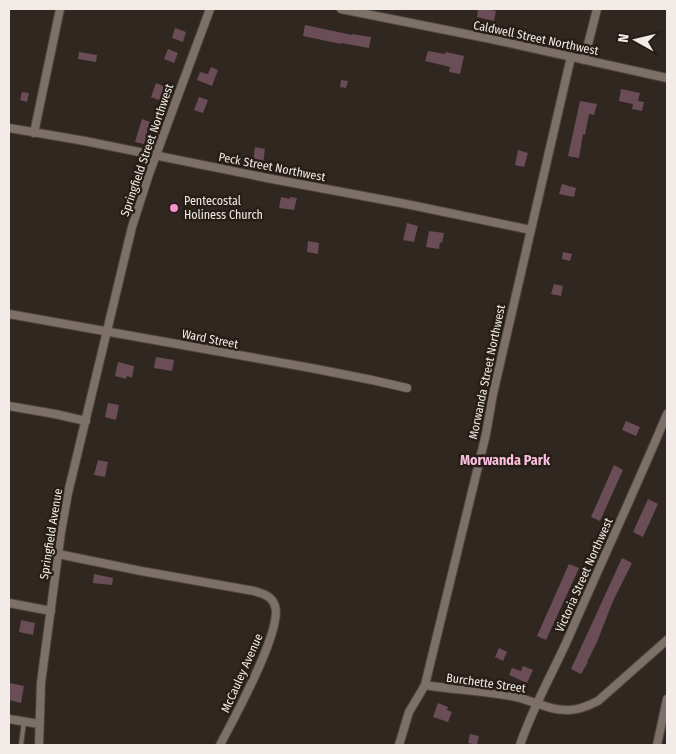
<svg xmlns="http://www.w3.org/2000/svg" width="676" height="754" font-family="'Fira Sans Condensed',sans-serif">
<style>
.building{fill:#6a4d57}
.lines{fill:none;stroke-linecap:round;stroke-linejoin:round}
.service-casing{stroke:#4d453f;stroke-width:6}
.minor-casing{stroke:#4d453f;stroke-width:10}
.service{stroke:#7c7068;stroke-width:4}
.minor{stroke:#7c7068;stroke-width:8}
.poi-dot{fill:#f890cb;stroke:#271e17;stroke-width:2}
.labels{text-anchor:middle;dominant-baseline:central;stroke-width:5;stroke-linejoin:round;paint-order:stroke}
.street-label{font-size:12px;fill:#f2ebe7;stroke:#271e17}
.poi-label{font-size:12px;fill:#f2ebe7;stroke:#271e17;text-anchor:start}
.neighbourhood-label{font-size:14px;font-weight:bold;fill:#fbbfdf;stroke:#271e17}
</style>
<rect width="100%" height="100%" fill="#312721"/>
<path class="building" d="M 478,9 L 486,9 L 496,11 L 494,21 L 477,17 Z
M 305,25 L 352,35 L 352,34 L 371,37 L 369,48 L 341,43 L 341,44 L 303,36 Z
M 175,28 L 186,32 L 183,42 L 172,38 Z
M 168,49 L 178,53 L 174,63 L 164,59 Z
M 428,51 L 445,54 L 446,52 L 464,56 L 460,74 L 449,72 L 450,67 L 425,61 Z
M 79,52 L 97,55 L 96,62 L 78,59 Z
M 211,67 L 218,70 L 212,86 L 197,80 L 200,72 L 208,74 Z
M 341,80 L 348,81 L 346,88 L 340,87 Z
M 156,83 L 166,87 L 161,101 L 151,97 Z
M 621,89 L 640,93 L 638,101 L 644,102 L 642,111 L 632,109 L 633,104 L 619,101 Z
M 22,92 L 29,93 L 27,102 L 20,100 Z
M 199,97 L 208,100 L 203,113 L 194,110 Z
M 580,101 L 597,104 L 594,115 L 589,114 L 585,135 L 583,134 L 579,158 L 568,156 Z
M 142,119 L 150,122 L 144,144 L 135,142 Z
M 255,147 L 265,149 L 263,163 L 253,161 Z
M 518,150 L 528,153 L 524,167 L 515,165 Z
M 562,184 L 576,188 L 574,197 L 559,194 Z
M 281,197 L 290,199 L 290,197 L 297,198 L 294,210 L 279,208 Z
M 407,223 L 418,226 L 414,242 L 403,240 Z
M 429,231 L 444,233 L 442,243 L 440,242 L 439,249 L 426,247 Z
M 308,241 L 319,243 L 318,254 L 307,252 Z
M 563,252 L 572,254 L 570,261 L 562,259 Z
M 554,284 L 563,286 L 561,296 L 551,294 Z
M 156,357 L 174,360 L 172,371 L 154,368 Z
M 118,362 L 134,366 L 132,378 L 127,376 L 126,379 L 115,376 Z
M 108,403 L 119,405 L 116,420 L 105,417 Z
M 626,421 L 640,427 L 636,436 L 622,430 Z
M 98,460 L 108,462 L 105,477 L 94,475 Z
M 614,465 L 623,470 L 600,521 L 591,517 Z
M 648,499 L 658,504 L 643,537 L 633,532 Z
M 622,558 L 632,563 L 613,601 L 597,642 L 587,662 L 588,662 L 581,674 L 571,669 Z
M 569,564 L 579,568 L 546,640 L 537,636 Z
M 94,574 L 113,578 L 112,585 L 93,583 Z
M 21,620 L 35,623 L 33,635 L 19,632 Z
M 499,648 L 507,652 L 503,661 L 495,657 Z
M 523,666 L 533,670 L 527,683 L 509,675 L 512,668 L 521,671 Z
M 10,683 L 24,686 L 21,703 L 9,700 Z
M 438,703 L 448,707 L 447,710 L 452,712 L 448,722 L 433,717 Z
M 470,734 L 479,736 L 477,745 L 468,743 Z"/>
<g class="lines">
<defs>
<path id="service" d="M 21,745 L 24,722"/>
<path id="minor" d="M 341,9 L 491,39 L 667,78
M 584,60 L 597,9
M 9,128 L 85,141 L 267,178 L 406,204 L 531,230
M 34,133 L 60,9
M 9,314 L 311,368 L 372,380 L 407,388
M 9,406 L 55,414 L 86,421
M 58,554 L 141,571 L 254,591 C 264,594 272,596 275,606 C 283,630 233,720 220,745
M 9,603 L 51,611
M 425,685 C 455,690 486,691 516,697 C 534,701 550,711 569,710 C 579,710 588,706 598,701 L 667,640
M 9,719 L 39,724
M 39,745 L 41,683 L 61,532 L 68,493 L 132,227 L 149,174 L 210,9
M 399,745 L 409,712 L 425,685 L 486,434 L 493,394 L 571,57
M 520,745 C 532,709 551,676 567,641 C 600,565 635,490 667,414
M 657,745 L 667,699"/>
</defs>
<use href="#service" class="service-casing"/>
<use href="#minor" class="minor-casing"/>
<use href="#service" class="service"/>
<use href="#minor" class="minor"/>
</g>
<circle class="poi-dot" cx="174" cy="208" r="5"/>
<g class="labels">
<g class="street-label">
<text transform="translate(536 38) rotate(12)">Caldwell Street Northwest</text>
<text transform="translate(147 150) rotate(-71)">Springfield Street Northwest</text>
<text transform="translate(272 167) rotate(11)">Peck Street Northwest</text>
<text transform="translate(210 339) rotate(11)">Ward Street</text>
<text transform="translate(487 372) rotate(-78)">Morwanda Street Northwest</text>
<text transform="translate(51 534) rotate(-81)">Springfield Avenue</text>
<text transform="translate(584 575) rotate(-66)">Victoria Street Northwest</text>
<text transform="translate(242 673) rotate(-66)">McCauley Avenue</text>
<text transform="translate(486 683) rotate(8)">Burchette Street</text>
</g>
<g class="poi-label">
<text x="184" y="201">Pentecostal<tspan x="184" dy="14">Holiness Church</tspan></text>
</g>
<g class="neighbourhood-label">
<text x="505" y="460">Morwanda Park</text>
</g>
</g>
<rect width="676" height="754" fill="none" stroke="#f2ebe7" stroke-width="20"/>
<g transform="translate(636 40) rotate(278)" stroke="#271e17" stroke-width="4" paint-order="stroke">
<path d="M0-4L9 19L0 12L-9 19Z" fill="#f2ebe7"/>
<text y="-8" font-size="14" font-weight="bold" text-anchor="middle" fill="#f2ebe7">N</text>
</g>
</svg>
